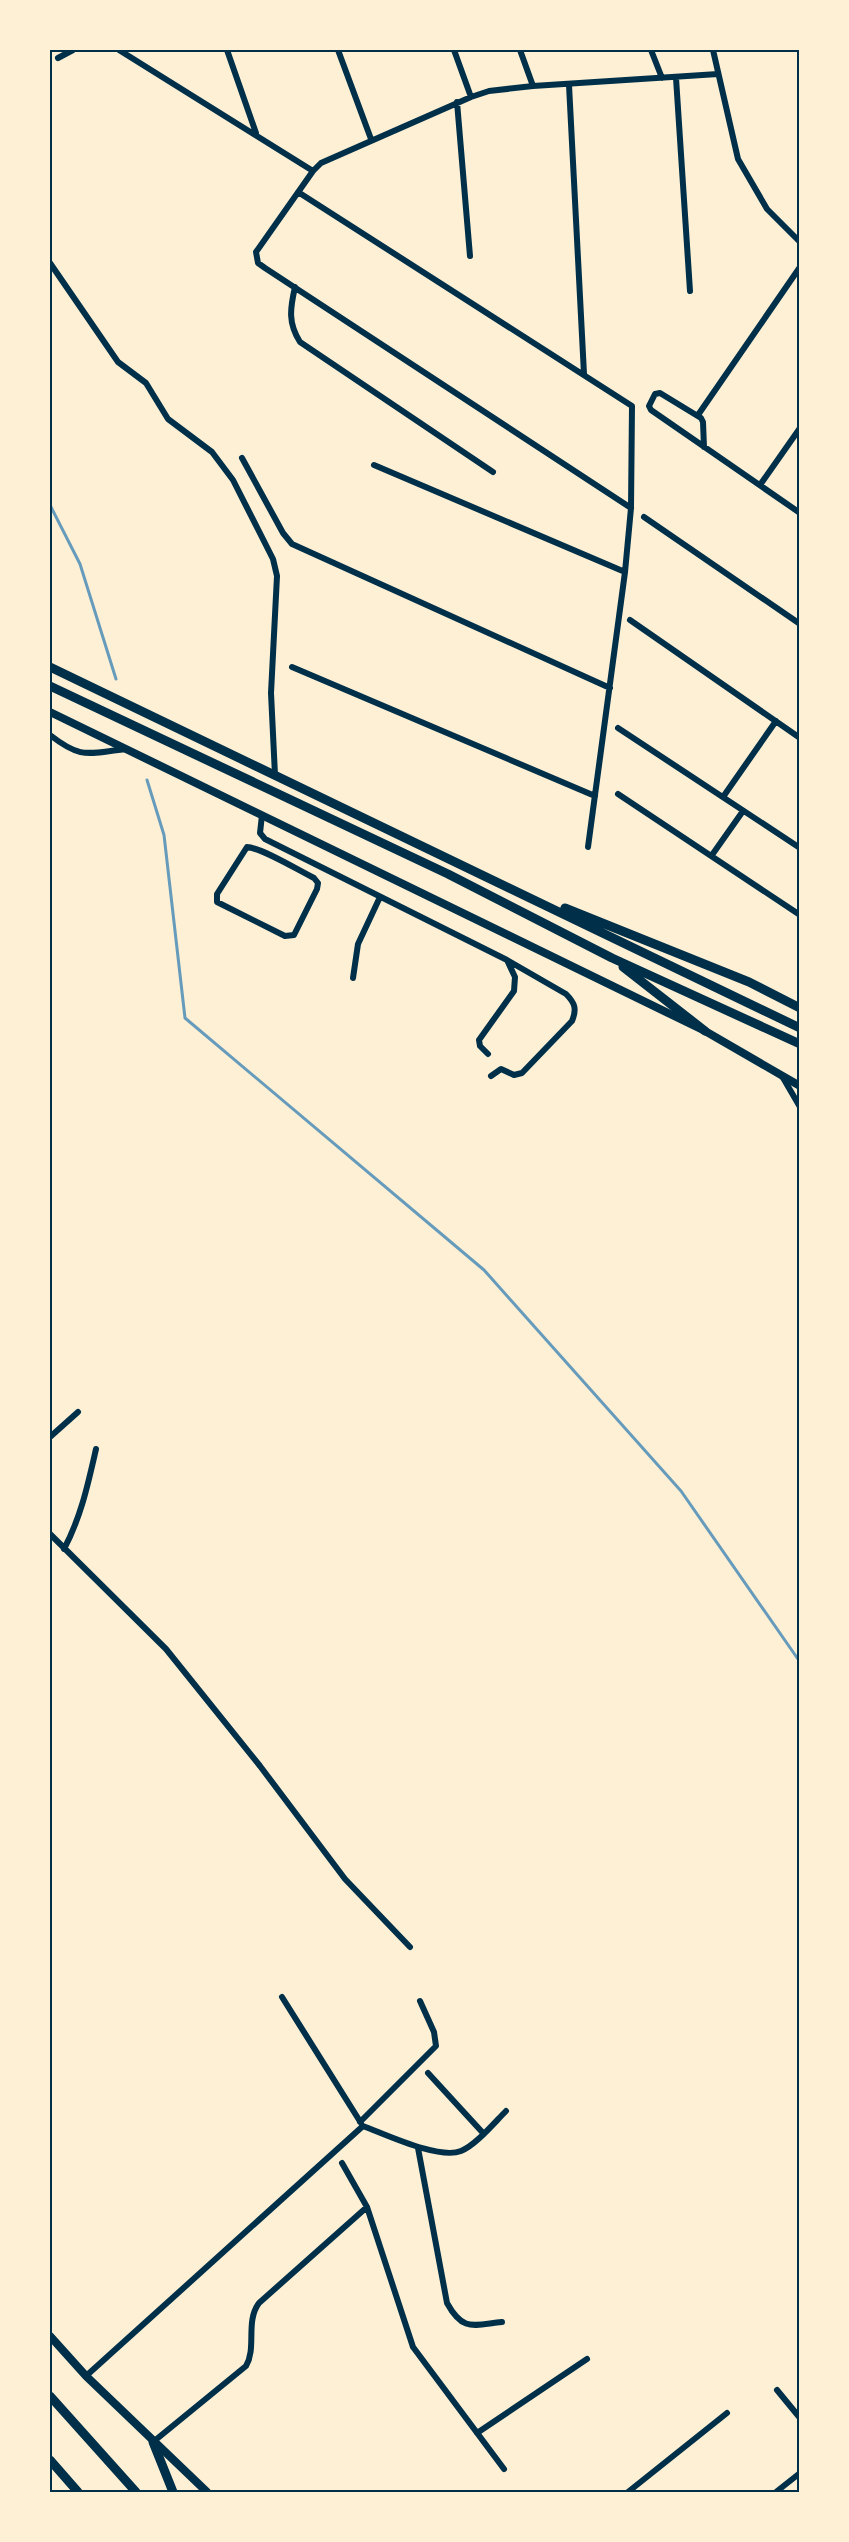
<svg xmlns="http://www.w3.org/2000/svg" width="849" height="2542" font-family="'DM Sans',sans-serif">
<style>
.lines{fill:none;stroke-linecap:round;stroke-linejoin:round}
.stream{stroke:#669bbc;stroke-width:3}
.minor{stroke:#003049;stroke-width:6}
.tertiary{stroke:#003049;stroke-width:8}
.secondary{stroke:#003049;stroke-width:8}
.primary{stroke:#003049;stroke-width:9}
.trunk{stroke:#003049;stroke-width:9}
.neatline{fill:none;stroke:#003049;stroke-width:2}
</style>
<rect width="100%" height="100%" fill="#fdf0d5"/>
<g class="lines">
<path class="stream" d="M 50,505 L 80,564 L 116,679
M 147,780 L 164,835 L 185,1018 L 484,1270 L 681,1491 L 800,1662"/>
<path class="minor" d="M 119,50 L 313,171
M 227,50 L 256,133
M 338,50 L 371,139
M 454,50 L 471,97
M 520,50 L 533,86
M 651,50 L 662,78
M 713,50 L 738,159 L 767,209 L 800,242
M 58,58 L 73,50
M 676,78 L 690,291
M 569,85 L 584,374
M 457,102 L 470,256
M 298,192 L 632,406 L 631,508 L 625,572 L 588,847
M 50,263 L 118,362 L 146,383 L 168,419 L 212,452 L 233,480 L 273,559 L 277,576 L 271,693 L 275,775
M 295,287 C 290,309 288,323 300,342 L 493,472
M 698,415 L 800,267
M 704,447 L 703,422 L 701,418 L 660,393 L 655,394 L 649,406 L 651,410 L 800,513
M 242,458 L 283,533 L 292,544 L 610,688
M 374,465 L 625,572
M 760,485 L 800,428
M 631,508 L 265,268 L 258,263 L 256,252 L 313,171 L 321,163 L 471,97 L 489,91 L 533,86 L 718,74
M 644,517 L 800,624
M 630,620 L 800,738
M 292,667 L 595,796
M 618,728 L 800,848
M 50,735 C 82,760 88,753 126,749
M 618,794 L 800,915
M 723,797 L 776,721
M 262,815 L 260,833 L 265,839 L 507,960 L 566,994 C 575,1003 577,1009 572,1021 L 522,1073 L 514,1075 L 501,1069 L 491,1076
M 247,847 C 262,848 298,870 314,878 L 318,883 L 317,889 L 294,935 L 285,936 L 217,902 L 217,894 Z
M 712,855 L 743,811
M 353,978 L 358,944 L 380,897
M 488,1054 L 480,1046 L 479,1040 L 514,991 L 515,977 L 507,960
M 782,1076 L 800,1107
M 50,1437 L 78,1412
M 50,1534 L 166,1649 L 260,1766 L 345,1879 L 410,1947
M 64,1549 C 81,1517 88,1484 96,1449
M 282,1997 L 361,2123
M 428,2073 L 483,2133
M 360,2122 L 436,2046 L 434,2032 L 420,2001
M 418,2148 L 447,2303 C 463,2332 473,2325 502,2322
M 342,2163 L 367,2207 L 413,2347 L 504,2469
M 86,2376 L 363,2126 C 385,2134 439,2160 461,2151 C 476,2145 495,2122 506,2111
M 777,2390 L 800,2418
M 477,2433 L 587,2359
M 153,2442 L 246,2366 C 257,2347 245,2322 259,2303 L 367,2207
M 628,2492 L 727,2413
M 776,2492 L 800,2473"/>
<path class="tertiary" d="M 50,712 L 705,1031 L 800,1086"/>
<path class="secondary" d="M 50,2336 L 86,2376 L 207,2492"/>
<path class="primary" d="M 50,667 L 800,1028
M 50,686 L 448,874 L 612,958 L 800,1044
M 565,908 L 749,982 L 800,1008
M 623,967 L 705,1031"/>
<path class="trunk" d="M 50,2396 L 136,2492
M 153,2442 L 173,2492
M 50,2460 L 78,2492"/>
</g>
<rect width="849" height="2542" fill="none" stroke="#fdf0d5" stroke-width="102"/>
<rect x="51" y="51" width="747" height="2440" class="neatline"/>
</svg>
